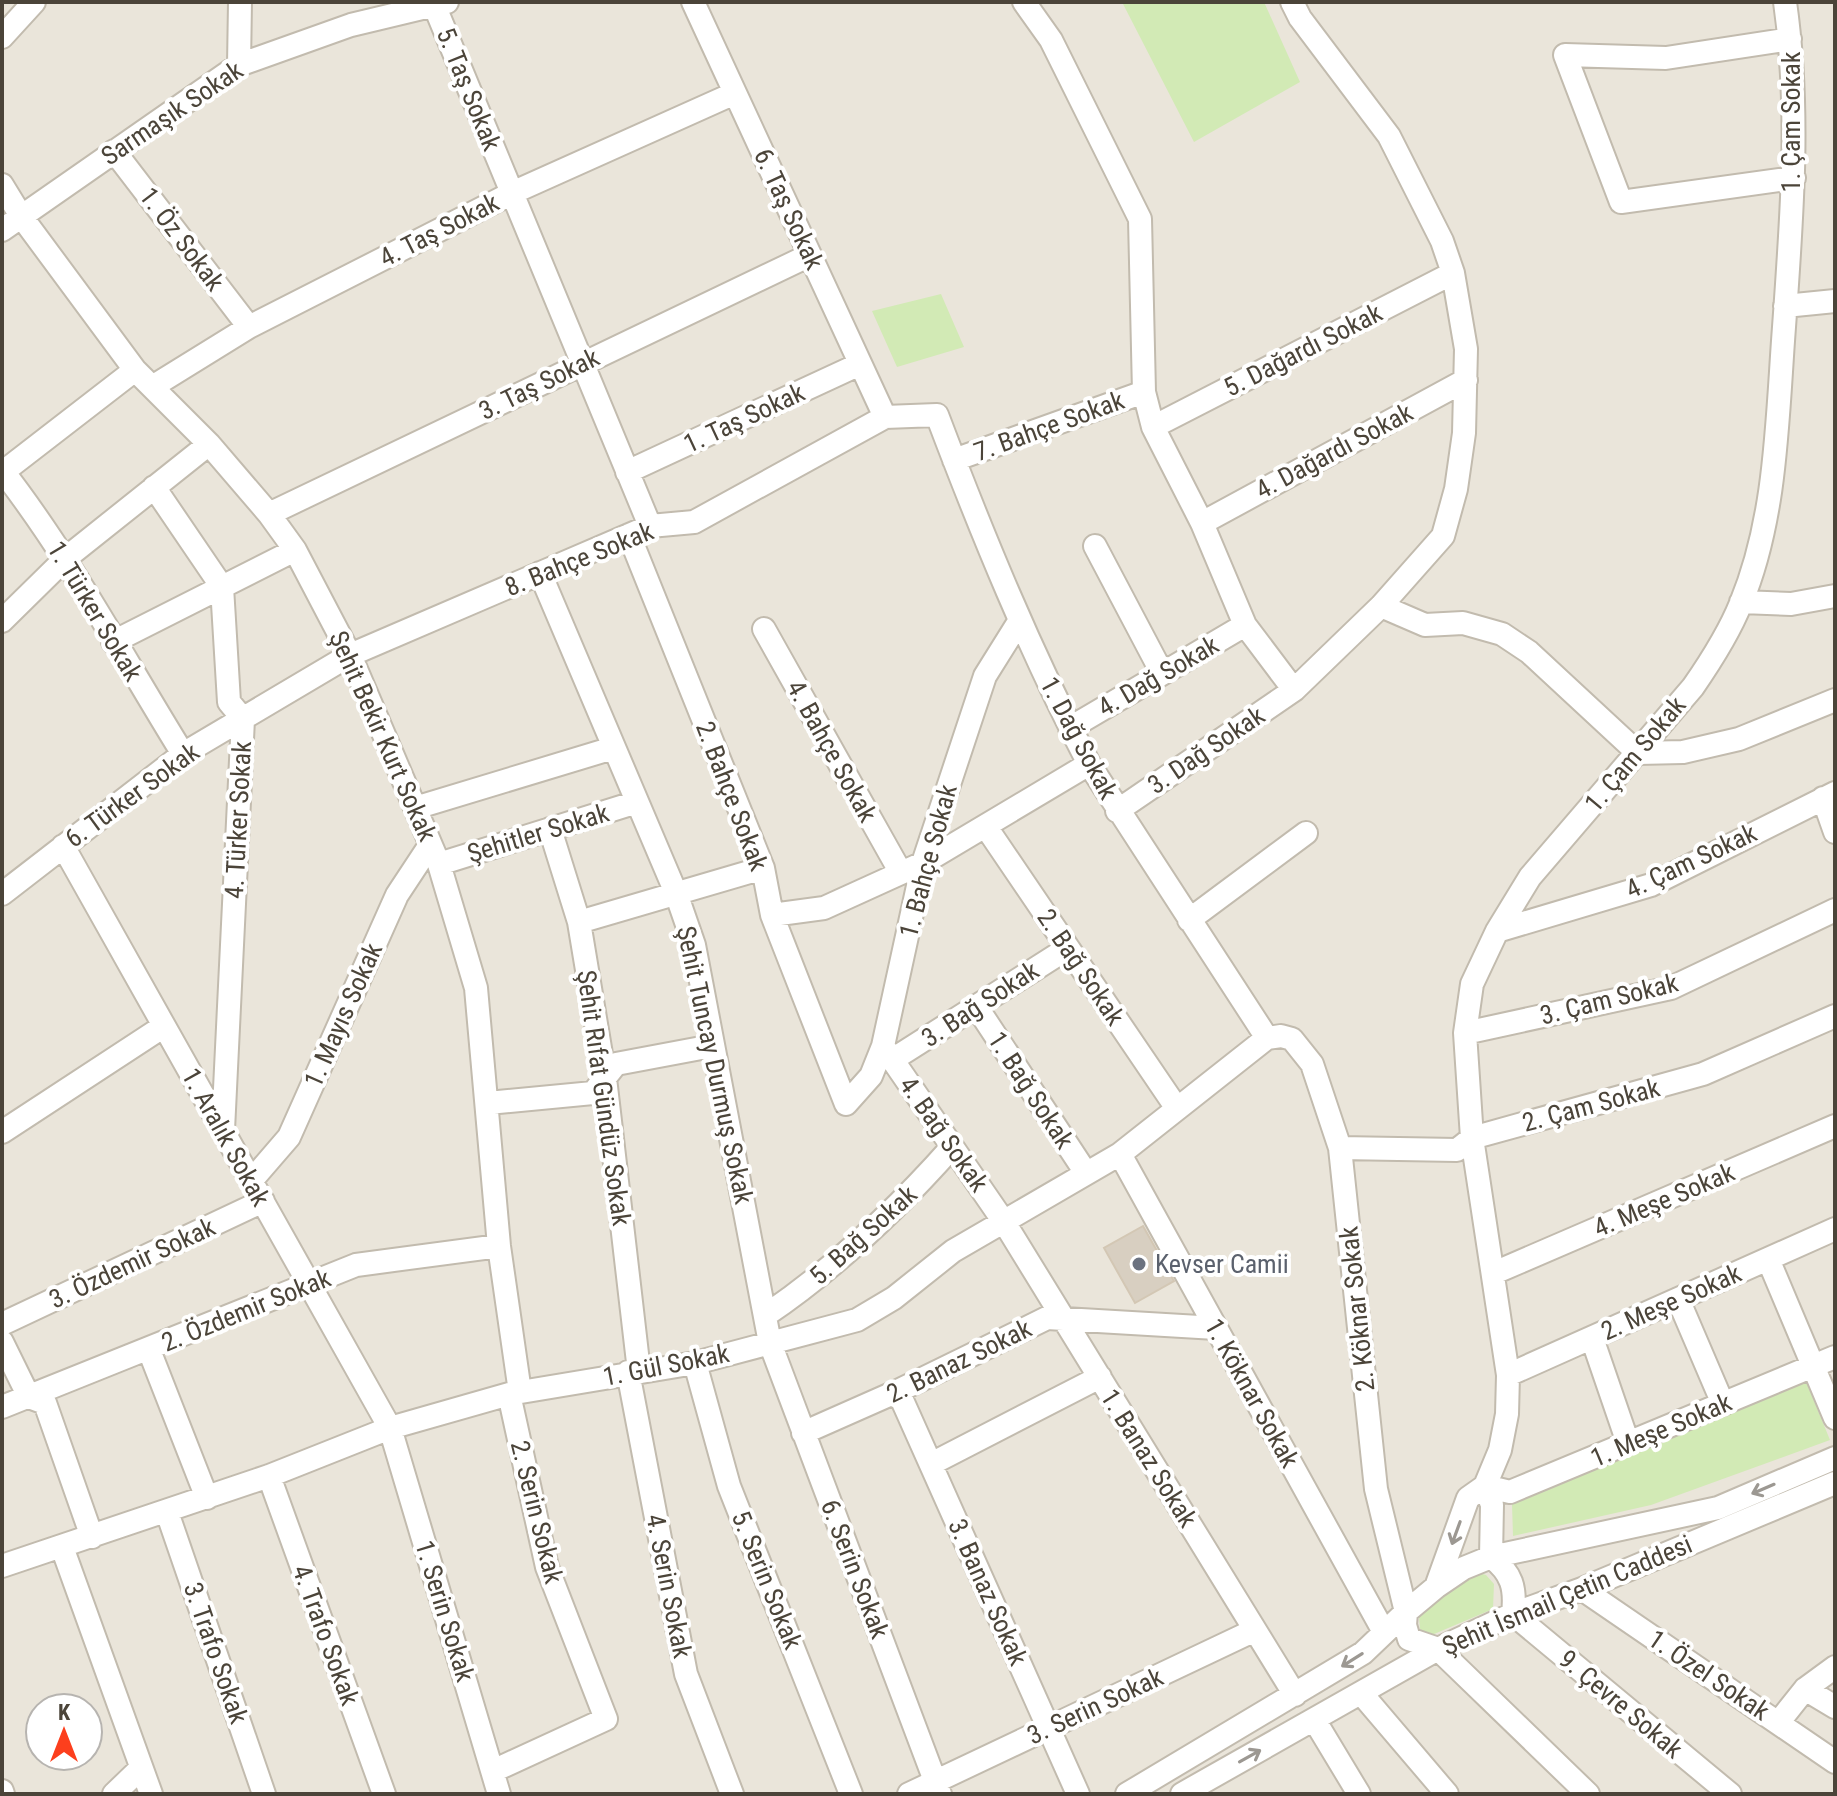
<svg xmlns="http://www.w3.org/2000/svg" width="1837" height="1796" font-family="'Roboto Condensed',sans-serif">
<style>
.residential{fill:#eae5da;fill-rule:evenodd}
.green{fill:#d2eab5}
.building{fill:#d8cfc1;stroke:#d3c7b4;stroke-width:2}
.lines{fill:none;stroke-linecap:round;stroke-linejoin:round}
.minor-casing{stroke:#c2bbae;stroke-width:26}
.minor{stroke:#fff;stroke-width:22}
.oneway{stroke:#9c9892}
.worship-dot{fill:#6b7280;stroke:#fff;stroke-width:3}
.labels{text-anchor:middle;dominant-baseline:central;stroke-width:8;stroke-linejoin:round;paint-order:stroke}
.street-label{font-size:26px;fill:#4b4439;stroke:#fff}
.worship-label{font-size:26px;fill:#5b616d;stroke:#fff;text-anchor:start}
</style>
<rect width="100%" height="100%" fill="#f6f3ec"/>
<path class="residential" d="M 2,2 L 1835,2 L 1835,1794 L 2,1794 ZM 40,1708 L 88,1708 L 88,1756 L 40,1756 Z"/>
<path class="green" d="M 1122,2 L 1264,2 L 1300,82 L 1194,142 Z
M 941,294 L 964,347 L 897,367 L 872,311 Z
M 1803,1374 L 1830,1440 L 1651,1505 L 1513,1536 L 1512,1504 Z
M 1476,1572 L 1486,1575 L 1494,1584 L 1493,1609 L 1427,1637 L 1420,1629 L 1419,1617 L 1469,1573 Z"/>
<path class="building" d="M 1143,1226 L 1174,1281 L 1135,1303 L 1104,1248 Z"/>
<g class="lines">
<defs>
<path id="minor" d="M 693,2 L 885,417
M 1024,2 L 1051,40 L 1140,219 L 1144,392 L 1153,427 L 1202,523 L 1245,625 L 1294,690
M 435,7 L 650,526
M 2,37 L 34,2
M 1790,39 L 1666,58 L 1565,55 L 1621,202 L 1794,178
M 239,65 L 240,2
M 114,151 L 249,327
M 2,185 L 21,216 L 135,370 L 209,444 L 269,514 L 295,550 L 350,655 L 439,864 L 476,988 L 499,1246 L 520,1392
M 2,230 L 239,65 L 351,25 L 447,2
M 1785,306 L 1835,301
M 152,387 L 249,327 L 512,193 L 735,93
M 1153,427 L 1453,273
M 954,460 L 1144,392
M 2,470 C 71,559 124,659 183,754
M 3,472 L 135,370
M 627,472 L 860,364
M 154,487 L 222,587 L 229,702 L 243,719 L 223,1130
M 269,514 L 810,255
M 1202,523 L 1466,380
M 629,535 L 763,868 L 772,915 L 846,1104 L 871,1076 L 883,1046 L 923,863 L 985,676 L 1020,620
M 1095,546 L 1162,673
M 540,573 L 676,893 L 694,945 L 770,1343 L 940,1794
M 1741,602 L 1791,604 L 1835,596
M 1381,606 L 1425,625 L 1463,623 L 1502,634 L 1529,652 L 1638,753 L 1683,752 L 1739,739 L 1835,700
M 2,621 L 66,558 L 209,444
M 764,629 L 901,873
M 113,642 L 295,550
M 1070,728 L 1245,625
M 1823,798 L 1835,832
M 415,808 L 613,748
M 1117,811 L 1294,690 L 1381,606 L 1443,536 L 1456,489 L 1464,433 L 1466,349 L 1453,273 L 1442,241 L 1389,136 L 1300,18 L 1292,2
M 986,827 L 1176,1107
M 550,829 L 579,922 L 605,1078 L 639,1371
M 63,846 L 390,1428 L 499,1794
M 439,864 L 637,802
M 2,894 L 183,754 L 350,655 L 650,526 L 694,522 L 885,417 L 937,415 C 982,534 1030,651 1089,764 L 1267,1038
M 772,915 L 824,908 L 923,863 L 1089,764
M 1189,920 L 1306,833
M 579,922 L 763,868
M 1497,931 L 1651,885 L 1835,793
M 976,1006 L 1086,1173
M 1465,1033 L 1671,988 L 1835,910
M 1267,1038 L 1281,1036 L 1292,1039 L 1312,1064 L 1340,1148 L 1376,1489 L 1406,1612 L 1405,1625 L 1409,1639 L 1438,1649 L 1588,1794
M 883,1046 L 1004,1222 L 1295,1695
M 892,1060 L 1068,948
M 488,1103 L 593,1093 L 616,1064 L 712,1046
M 2,1132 L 164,1026
M 1340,1148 L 1457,1150 L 1472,1138 L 1703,1074 L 1835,1016
M 1120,1154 L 1384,1632
M 251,1181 L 289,1137 L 397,895 L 430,845
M 1768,1259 L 1835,1418
M 1494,1273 L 1835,1126
M 1678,1299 L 1723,1404
M 766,1315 C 837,1267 896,1210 952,1147
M 2,1324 L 263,1201
M 1592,1338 L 1628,1443
M 2,1342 L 29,1397 L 45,1403 L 92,1537
M 149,1350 L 207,1498
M 695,1363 L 729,1486 L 851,1794
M 628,1372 L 686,1674 L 732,1794
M 1508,1375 L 1835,1229
M 898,1391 L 1078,1794
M 2,1407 L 356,1265 L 499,1246
M 803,1433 L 898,1391 L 1047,1318 L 1216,1328
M 931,1464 L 1100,1377
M 269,1476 L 384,1794
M 1485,1486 L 1492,1505 L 1491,1557 C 1512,1573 1516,1588 1513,1614 L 1730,1794
M 1485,1486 L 1510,1492 L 1835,1357
M 167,1512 L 264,1794
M 62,1547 L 151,1794
M 2,1566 L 269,1476 L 390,1428 L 509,1394 L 695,1363 L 857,1320 L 894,1298 L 953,1251 L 1120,1154 L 1267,1038
M 1436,1587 L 1468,1498 L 1485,1486 L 1500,1450 L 1507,1414 L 1508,1375 L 1472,1138 L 1465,1033 L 1472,984 L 1497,931 L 1530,877 L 1693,687 C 1711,661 1729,633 1741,603 C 1775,521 1777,428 1783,341 C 1791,228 1801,114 1785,2
M 1582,1589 L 1835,1762
M 1805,1689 L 1835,1707
M 1361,1693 L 1447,1794
M 1315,1721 L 1359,1794
M 1778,1723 L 1805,1689 L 1835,1667
M 493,1771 L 606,1719 L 547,1567 L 509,1394
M 2,1791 L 3,1794
M 114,1794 L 141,1768
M 909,1794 L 1255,1630
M 1127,1794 L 1363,1653 L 1406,1612 L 1436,1587 L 1464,1568 L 1491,1557 L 1718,1508 L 1835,1458
M 1182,1794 L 1438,1649 L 1513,1614 L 1582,1589 L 1835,1483"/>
</defs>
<use href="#minor" class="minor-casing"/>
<use href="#minor" class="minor"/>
</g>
<defs><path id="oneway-shaft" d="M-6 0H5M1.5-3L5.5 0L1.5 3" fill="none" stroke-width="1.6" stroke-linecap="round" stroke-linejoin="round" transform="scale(2)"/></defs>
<g class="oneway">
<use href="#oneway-shaft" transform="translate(1763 1489) rotate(157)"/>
<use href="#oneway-shaft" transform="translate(1456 1533) rotate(110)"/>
<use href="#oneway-shaft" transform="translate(1352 1660) rotate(148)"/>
<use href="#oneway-shaft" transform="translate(1250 1756) rotate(-29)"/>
</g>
<circle class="worship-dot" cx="1139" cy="1264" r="8"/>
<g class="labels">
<g class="street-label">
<text transform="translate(469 89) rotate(68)">5. Taş Sokak</text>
<text transform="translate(172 113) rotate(-34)">Sarmaşık Sokak</text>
<text transform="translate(1791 122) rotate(-90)">1. Çam Sokak</text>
<text transform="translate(789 209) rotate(65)">6. Taş Sokak</text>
<text transform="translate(439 230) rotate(-27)">4. Taş Sokak</text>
<text transform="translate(182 239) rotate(53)">1. Öz Sokak</text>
<text transform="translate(1303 350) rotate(-27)">5. Dağardı Sokak</text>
<text transform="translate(539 384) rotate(-26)">3. Taş Sokak</text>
<text transform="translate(744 418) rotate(-25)">1. Taş Sokak</text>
<text transform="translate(1049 426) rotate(-20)">7. Bahçe Sokak</text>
<text transform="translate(1334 451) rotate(-28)">4. Dağardı Sokak</text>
<text transform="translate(579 559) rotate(-22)">8. Bahçe Sokak</text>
<text transform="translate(95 611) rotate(59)">1. Türker Sokak</text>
<text transform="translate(1158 676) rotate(-30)">4. Dağ Sokak</text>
<text transform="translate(383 736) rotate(66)">Şehit Bekir Kurt Sokak</text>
<text transform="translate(1079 738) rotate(62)">1. Dağ Sokak</text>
<text transform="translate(1206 750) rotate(-34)">3. Dağ Sokak</text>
<text transform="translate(832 751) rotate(61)">4. Bahçe Sokak</text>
<text transform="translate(1635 754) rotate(-50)">1. Çam Sokak</text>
<text transform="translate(132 795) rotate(-36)">6. Türker Sokak</text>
<text transform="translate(732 796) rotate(69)">2. Bahçe Sokak</text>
<text transform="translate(238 820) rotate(-87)">4. Türker Sokak</text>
<text transform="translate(538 833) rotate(-17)">Şehitler Sokak</text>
<text transform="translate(928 861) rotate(-75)">1. Bahçe Sokak</text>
<text transform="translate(1691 861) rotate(-25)">4. Çam Sokak</text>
<text transform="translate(1081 967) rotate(56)">2. Bağ Sokak</text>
<text transform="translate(1609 999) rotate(-14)">3. Çam Sokak</text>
<text transform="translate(980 1004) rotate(-33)">3. Bağ Sokak</text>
<text transform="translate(343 1015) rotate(-66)">1. Mayıs Sokak</text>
<text transform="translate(715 1065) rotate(78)">Şehit Tuncay Durmuş Sokak</text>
<text transform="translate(1031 1090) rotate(57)">1. Bağ Sokak</text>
<text transform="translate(604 1098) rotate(82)">Şehit Rıfat Gündüz Sokak</text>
<text transform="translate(1591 1105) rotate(-15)">2. Çam Sokak</text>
<text transform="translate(944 1134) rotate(55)">4. Bağ Sokak</text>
<text transform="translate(226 1137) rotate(61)">1. Aralık Sokak</text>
<text transform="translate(1664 1200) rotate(-23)">4. Meşe Sokak</text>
<text transform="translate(863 1235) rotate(-42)">5. Bağ Sokak</text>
<text transform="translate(132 1263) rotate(-25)">3. Özdemir Sokak</text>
<text transform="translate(1671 1302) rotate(-24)">2. Meşe Sokak</text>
<text transform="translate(1357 1309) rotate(-96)">2. Köknar Sokak</text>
<text transform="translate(246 1310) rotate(-22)">2. Özdemir Sokak</text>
<text transform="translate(959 1361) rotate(-26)">2. Banaz Sokak</text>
<text transform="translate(666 1365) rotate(-11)">1. Gül Sokak</text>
<text transform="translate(1252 1393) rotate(61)">1. Köknar Sokak</text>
<text transform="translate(1661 1430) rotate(-23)">1. Meşe Sokak</text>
<text transform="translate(1149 1458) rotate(58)">1. Banaz Sokak</text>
<text transform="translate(537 1512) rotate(76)">2. Serin Sokak</text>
<text transform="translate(855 1569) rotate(69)">6. Serin Sokak</text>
<text transform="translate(767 1580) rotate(68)">5. Serin Sokak</text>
<text transform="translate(669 1586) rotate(79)">4. Serin Sokak</text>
<text transform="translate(988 1592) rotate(66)">3. Banaz Sokak</text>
<text transform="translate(1567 1595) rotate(-23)">Şehit İsmail Çetin Caddesi</text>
<text transform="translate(445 1611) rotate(73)">1. Serin Sokak</text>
<text transform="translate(326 1635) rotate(70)">4. Trafo Sokak</text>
<text transform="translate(216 1653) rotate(71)">3. Trafo Sokak</text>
<text transform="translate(1709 1675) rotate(34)">1. Özel Sokak</text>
<text transform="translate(1621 1704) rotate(40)">9. Çevre Sokak</text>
<text transform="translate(1095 1706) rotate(-25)">3. Serin Sokak</text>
</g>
<g class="worship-label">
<text x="1155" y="1264">Kevser Camii</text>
</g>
</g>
<rect width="1837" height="1796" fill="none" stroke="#4b4439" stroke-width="8"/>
<g transform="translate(64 1732)"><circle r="38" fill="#ffffff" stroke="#b7b4b0" stroke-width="2"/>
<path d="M0-6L14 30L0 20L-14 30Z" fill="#fc3f1d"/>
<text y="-12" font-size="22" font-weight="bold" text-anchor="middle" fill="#4b4439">K</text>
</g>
</svg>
